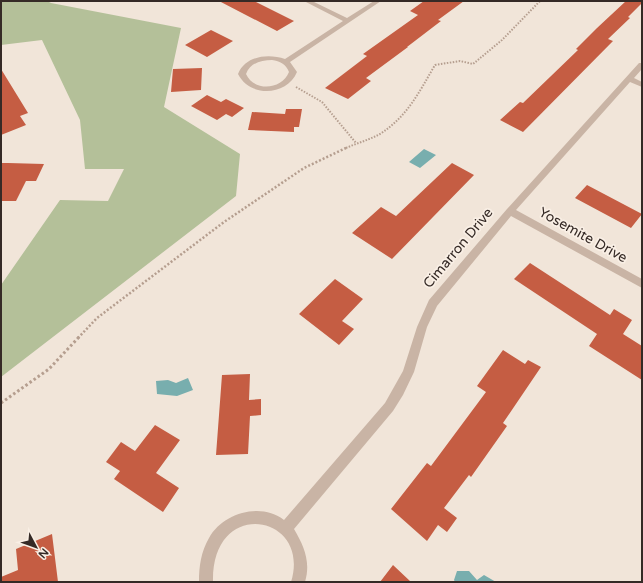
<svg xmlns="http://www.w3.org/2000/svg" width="643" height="583" font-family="'Varela Round',sans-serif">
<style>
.green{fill:#b4c099}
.water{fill:#78aeae}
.building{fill:#c55d43}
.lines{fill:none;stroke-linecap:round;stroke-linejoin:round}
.path-far2{stroke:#b59e8f;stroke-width:2;stroke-dasharray:1.5 1.5;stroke-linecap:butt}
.path-far1{stroke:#b59e8f;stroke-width:2.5;stroke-dasharray:2 2;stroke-linecap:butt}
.path{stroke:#b59e8f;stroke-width:3;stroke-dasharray:2.5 2.5;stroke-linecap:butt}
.street{fill:#c9b4a5;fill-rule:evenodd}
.labels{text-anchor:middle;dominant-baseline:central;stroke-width:3.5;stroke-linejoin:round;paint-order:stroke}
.street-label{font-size:14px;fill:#352a26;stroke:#f9efe5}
</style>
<rect width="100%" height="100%" fill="#f1e5d9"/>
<path class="green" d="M 1,1 L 47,1 L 51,3 L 181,28 L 164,107 L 240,154 L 236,196 L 1,377 L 1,285 L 60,200 L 108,201 L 124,169 L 85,169 L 80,120 L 42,40 L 1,45 Z"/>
<path class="water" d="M 424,149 L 436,155 L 420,168 L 409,162 Z
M 188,378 L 193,390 L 177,396 L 157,394 L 156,381 L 168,380 L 176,383 Z
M 457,571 L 469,571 L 477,580 L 484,575 L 496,582 L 455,582 L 454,580 Z"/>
<path class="building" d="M 219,1 L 254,1 L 294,21 L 277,31 Z
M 424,1 L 464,1 L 438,20 L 441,21 L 407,47 L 408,47 L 366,78 L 371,81 L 348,99 L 325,88 L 367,56 L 363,54 L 418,15 L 410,11 Z
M 626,1 L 642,1 L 642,3 L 628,17 L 630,18 L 608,39 L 613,41 L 523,132 L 500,120 L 520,102 L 523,103 L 578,50 L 576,49 L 597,28 Z
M 211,30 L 233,41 L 207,57 L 185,45 Z
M 202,68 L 201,90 L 171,92 L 173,69 Z
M 1,69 L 28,113 L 20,116 L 26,125 L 1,135 Z
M 207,95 L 221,102 L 226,99 L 244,108 L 232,117 L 226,114 L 217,120 L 191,106 Z
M 286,109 L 302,109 L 299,127 L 294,127 L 294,132 L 248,130 L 252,112 L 285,114 Z
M 1,163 L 8,163 L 44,164 L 36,181 L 26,181 L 16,201 L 1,201 Z
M 452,163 L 474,175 L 392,259 L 352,233 L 381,207 L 396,216 Z
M 587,185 L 642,214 L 631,228 L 575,198 Z
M 530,263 L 610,315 L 614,309 L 632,320 L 623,334 L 642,346 L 642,380 L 589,346 L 597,334 L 514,279 Z
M 335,279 L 363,299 L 342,321 L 354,329 L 339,345 L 299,314 Z
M 503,350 L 525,364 L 528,360 L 541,367 L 503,423 L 507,426 L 471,477 L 469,475 L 444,508 L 457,518 L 447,532 L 438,525 L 427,541 L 391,509 L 427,463 L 431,466 L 486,392 L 477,386 Z
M 250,374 L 249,400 L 261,399 L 261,415 L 250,416 L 248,454 L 216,455 L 222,375 Z
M 155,425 L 180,440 L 156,473 L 179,488 L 163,512 L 114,479 L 120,471 L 106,462 L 121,442 L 135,451 Z
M 52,534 L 58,582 L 1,582 L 1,577 L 18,570 L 16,549 Z
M 393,565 L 411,582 L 380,582 Z"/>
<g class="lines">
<path class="path-far2" d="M 296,87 L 322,102 L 356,143
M 346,148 C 357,143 369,140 380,134 C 408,116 419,92 435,65 L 460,61 L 473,64 L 502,40 L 540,1"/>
<path class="path-far1" d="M 78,338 L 97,318 L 224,222 L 304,168 L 348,147"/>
<path class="path" d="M 1,403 L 49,369 L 79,337"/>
<path class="street" d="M 304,1 L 312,1 L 347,18 L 374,1 L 381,1 L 290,62 L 297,72 C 287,96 250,98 238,74 C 245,56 268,53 285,59 L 343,21 ZM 272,60 C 280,61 286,64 289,72 C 282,90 254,92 246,74 C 250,63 261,60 272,60 Z
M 639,63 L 642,63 L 642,69 L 634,78 L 642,82 L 642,87 L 630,82 L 516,210 L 642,279 L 642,288 L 511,216 L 437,306 L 427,327 L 414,372 L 403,395 L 393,411 L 294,529 C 304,546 311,562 305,582 L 291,582 C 312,514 211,496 213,582 L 199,582 C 199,566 201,552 209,538 C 223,513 261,502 284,520 L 385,403 L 403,371 L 417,327 L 429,300 L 507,209 Z"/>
</g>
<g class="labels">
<g class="street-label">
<text transform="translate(583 235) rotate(29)">Yosemite Drive</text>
<text transform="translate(458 248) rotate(-50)">Cimarron Drive</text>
</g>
</g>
<rect width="643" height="583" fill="none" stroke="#352a26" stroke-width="4"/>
<g transform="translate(36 547) rotate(131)" stroke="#f9efe5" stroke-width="3" paint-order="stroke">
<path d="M0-3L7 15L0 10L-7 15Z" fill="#352a26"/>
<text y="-6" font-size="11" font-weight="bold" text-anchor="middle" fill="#352a26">N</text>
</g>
</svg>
